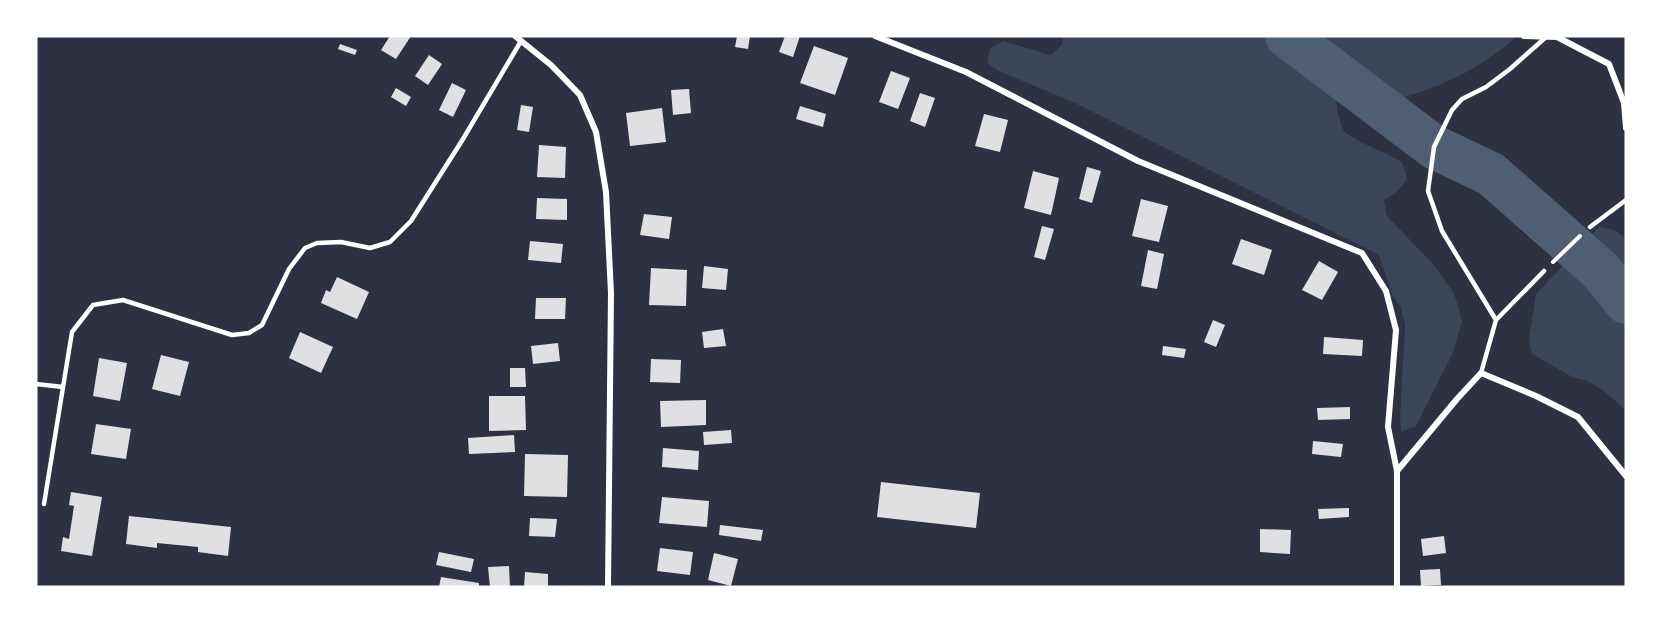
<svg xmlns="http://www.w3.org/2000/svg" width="1662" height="623" font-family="Inter,sans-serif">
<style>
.green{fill:#3c4559}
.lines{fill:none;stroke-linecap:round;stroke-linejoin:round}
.river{stroke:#4f5d75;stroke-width:44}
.building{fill:#e0e0e3}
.path{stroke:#fff;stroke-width:4}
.service{stroke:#fff;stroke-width:4.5}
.minor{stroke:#fff;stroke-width:6}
</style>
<rect width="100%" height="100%" fill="#2d3142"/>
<path class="green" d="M 1063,36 L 1517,36 C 1484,66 1447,85 1404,97 L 1373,82 L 1361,70 L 1344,69 C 1332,91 1336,108 1343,131 C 1362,145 1383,151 1402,162 L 1407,179 L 1397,192 L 1384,200 L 1387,216 L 1432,263 L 1452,290 L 1458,305 L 1462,322 L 1453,353 L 1416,426 L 1401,432 L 1400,416 L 1405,325 L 1401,308 L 1392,294 L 1379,255 L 1073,102 L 1001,72 L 987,63 L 990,48 L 1003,41 L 1050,55 L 1062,45 Z
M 1599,227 L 1615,230 L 1626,239 L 1626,410 L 1601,389 L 1588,381 L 1572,377 L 1532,354 L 1529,339 L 1536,294 Z"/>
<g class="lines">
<path class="river" d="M 1287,36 L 1434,147 L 1491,174 L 1601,271 L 1626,302"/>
</g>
<path class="building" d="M 390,36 L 411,36 L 396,59 L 381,50 Z
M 737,36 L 750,36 L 748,49 L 735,47 Z
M 785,36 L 800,36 L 793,57 L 779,52 Z
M 340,44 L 357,50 L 355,55 L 338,49 Z
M 814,46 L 848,58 L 835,95 L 800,83 Z
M 429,55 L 442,64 L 428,85 L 415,76 Z
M 891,71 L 910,78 L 898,109 L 879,102 Z
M 452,83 L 466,90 L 453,117 L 439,110 Z
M 396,88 L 411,97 L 406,106 L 391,97 Z
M 689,89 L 691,113 L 673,115 L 671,90 Z
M 920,93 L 935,98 L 925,127 L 910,121 Z
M 521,105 L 533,107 L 529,132 L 517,130 Z
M 800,106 L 826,114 L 823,127 L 796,119 Z
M 662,108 L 666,142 L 630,146 L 626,113 Z
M 984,114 L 1008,120 L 1000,152 L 975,146 Z
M 539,145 L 566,147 L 565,178 L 537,177 Z
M 1087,167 L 1101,171 L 1092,203 L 1079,199 Z
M 1033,171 L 1059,178 L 1051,215 L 1024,208 Z
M 537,198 L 567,199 L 567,220 L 536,219 Z
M 1141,199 L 1168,206 L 1159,242 L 1132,236 Z
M 644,214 L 672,217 L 669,239 L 640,235 Z
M 1042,226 L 1054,229 L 1045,260 L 1034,257 Z
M 1241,239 L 1272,250 L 1264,275 L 1232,264 Z
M 530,241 L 563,244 L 561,263 L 528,260 Z
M 1148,250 L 1164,254 L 1157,289 L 1141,286 Z
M 1319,261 L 1338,272 L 1322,300 L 1302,290 Z
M 704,266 L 728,269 L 726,290 L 702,288 Z
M 651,268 L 687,270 L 686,306 L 649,305 Z
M 337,277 L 369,292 L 357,319 L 321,303 L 326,290 L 330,292 Z
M 536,298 L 566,298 L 565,319 L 535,319 Z
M 1213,320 L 1225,325 L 1216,347 L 1204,342 Z
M 723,329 L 726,346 L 704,348 L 702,332 Z
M 300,332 L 333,347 L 321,373 L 289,358 Z
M 1324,337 L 1363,340 L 1362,356 L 1323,354 Z
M 558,343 L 560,361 L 533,364 L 531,346 Z
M 1163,346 L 1186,349 L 1184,358 L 1162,355 Z
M 161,355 L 189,362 L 180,396 L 152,389 Z
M 99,358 L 127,363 L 120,401 L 93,396 Z
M 651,359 L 681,360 L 680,383 L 650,382 Z
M 510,368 L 525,368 L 526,387 L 510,387 Z
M 489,396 L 525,396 L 526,430 L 489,431 Z
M 706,400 L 706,425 L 661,427 L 660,401 Z
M 1350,407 L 1350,419 L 1318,420 L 1317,408 Z
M 96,424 L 131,429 L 126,459 L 91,454 Z
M 731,430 L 732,443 L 704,445 L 703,432 Z
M 514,435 L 515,452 L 469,454 L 468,438 Z
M 1313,441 L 1343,444 L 1341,457 L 1312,454 Z
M 663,448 L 699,451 L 698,470 L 662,467 Z
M 525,454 L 568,455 L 567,497 L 524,496 Z
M 881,482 L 980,493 L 976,528 L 877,517 Z
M 71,492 L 102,497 L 92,556 L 61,551 L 63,537 L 69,539 L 74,506 L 69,505 Z
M 662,497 L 709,501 L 707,527 L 659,523 Z
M 1349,508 L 1349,517 L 1319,519 L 1318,509 Z
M 129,516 L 231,527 L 228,556 L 198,552 L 198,547 L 157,543 L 157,548 L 126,544 Z
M 530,518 L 557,519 L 555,537 L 529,536 Z
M 720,525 L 763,530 L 761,541 L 719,535 Z
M 1260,529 L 1291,530 L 1290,554 L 1260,552 Z
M 1444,536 L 1446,553 L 1423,556 L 1421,539 Z
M 660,548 L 693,552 L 690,575 L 657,571 Z
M 439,552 L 474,559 L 471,572 L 436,565 Z
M 714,553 L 738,559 L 731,586 L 708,580 Z
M 509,566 L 510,587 L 490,587 L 488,567 Z
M 1440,569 L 1441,585 L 1421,586 L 1420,570 Z
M 525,572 L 548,574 L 548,587 L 524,587 Z
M 441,577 L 479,583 L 479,587 L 439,587 Z"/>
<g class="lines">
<path class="path" d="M 1553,262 L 1580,236"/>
<path class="service" d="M 1590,227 L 1626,200
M 1496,320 L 1442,231 L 1428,191 L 1434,147 L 1452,110 L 1462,99 L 1486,87 L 1510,69 L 1545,38
M 1481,373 L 1496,320 L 1544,271
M 36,384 L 63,387
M 44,504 L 72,332 L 93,305 L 123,300 L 232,335 L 249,333 L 262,325 L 289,269 L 305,248 L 317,243 L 341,242 L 370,248 L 390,242 L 411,221 L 463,139 L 521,41"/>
<path class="minor" d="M 515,36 L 551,65 L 580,95 L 596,132 L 606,192 L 611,293 L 608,587
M 875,36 L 966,72 L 1138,161 L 1362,253 L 1386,291 L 1396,330 L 1388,427 L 1397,471 L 1397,587
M 1524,36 L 1557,37 L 1609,64 L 1624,103 L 1626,128
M 1397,471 L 1457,399 L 1481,373 L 1536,396 L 1578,417 L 1626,476"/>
</g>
<rect width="1662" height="623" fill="none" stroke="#ffffff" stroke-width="75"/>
</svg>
